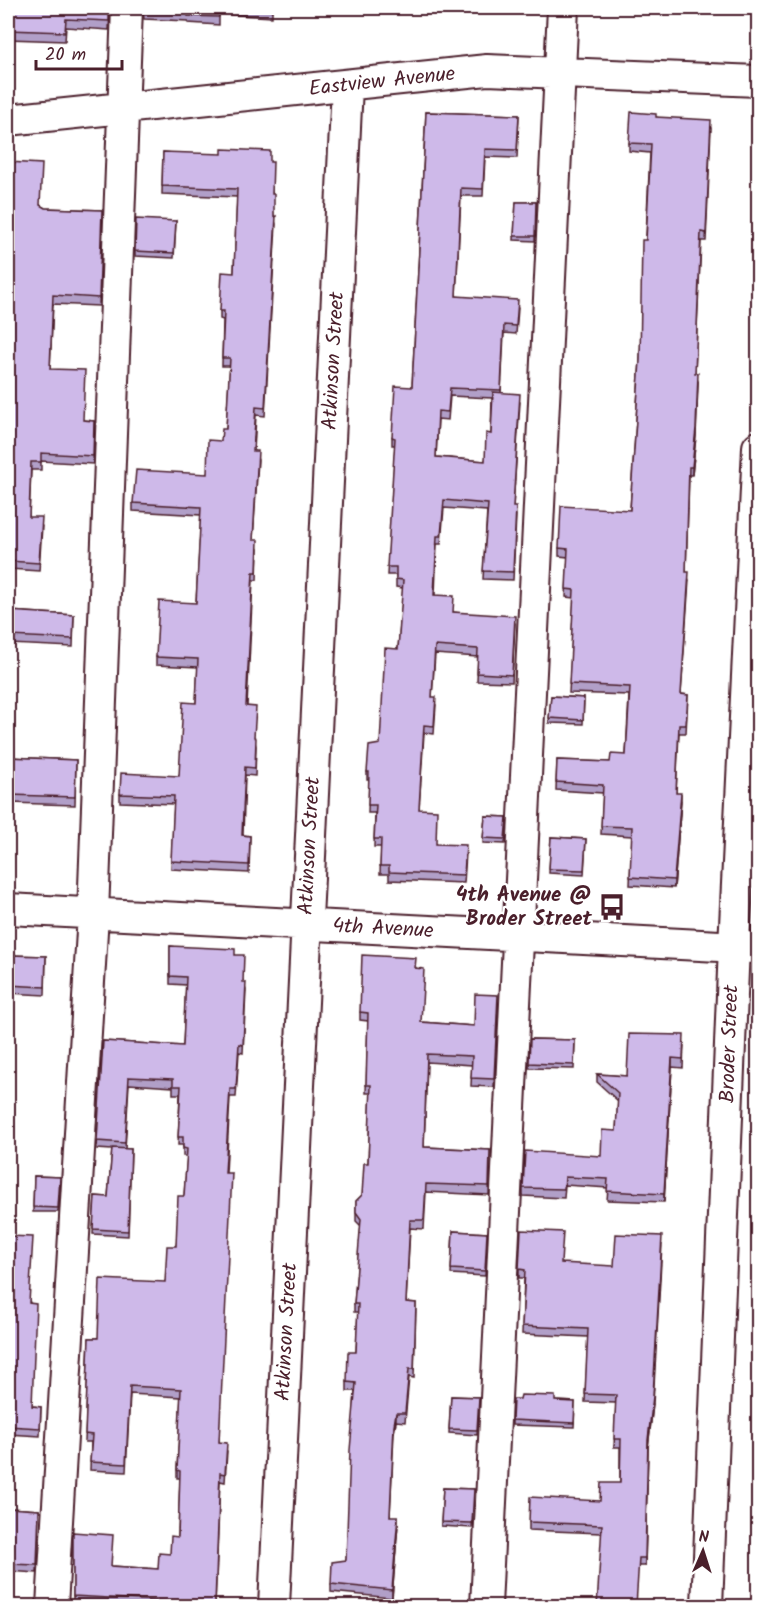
<svg xmlns="http://www.w3.org/2000/svg" width="766" height="1614" font-family="Kalam,sans-serif">
<style>
.lines{fill:none;stroke-linecap:round;stroke-linejoin:round}
.minor-casing{stroke:#4a1f2b;stroke-width:34}
.minor{stroke:#fff;stroke-width:30}
.wall{fill:#b19fc8;stroke:#4a1f2b;stroke-width:1.5;fill-rule:evenodd}
.shaded-wall{fill:#9082a3;stroke:#4a1f2b;stroke-width:1.5}
.building{fill:#ceb9e9;stroke:#4a1f2b;stroke-width:1.5}
.labels{text-anchor:middle;dominant-baseline:central;stroke-width:4.5;stroke-linejoin:round;paint-order:stroke}
.street-label{font-size:21px;fill:#4a1f2b;stroke:#fff}
.poi-label{font-size:21px;font-weight:bold;fill:#4a1f2b;stroke:#fff;text-anchor:end}
</style>
<rect width="100%" height="100%" fill="#fff"/>
<filter id="ink" filterUnits="userSpaceOnUse"><feTurbulence type="fractalNoise" baseFrequency=".0167" numOctaves="2"/><feDisplacementMap in="SourceGraphic" scale="12" xChannelSelector="R" yChannelSelector="G"/><feConvolveMatrix kernelMatrix="1 2 1 2 8 2 1 2 1" color-interpolation-filters="sRGB"/></filter>
<g filter="url(#ink)">
<g class="lines">
<defs>
<path id="minor" d="M 8,120 L 487,70 L 758,81
M 8,909 L 758,948
M 52,1606 L 93,914 L 127,8
M 274,1606 L 347,86
M 486,1606 L 563,8
M 707,1606 L 734,946 L 758,447"/>
</defs>
<use href="#minor" class="minor-casing"/>
<use href="#minor" class="minor"/>
</g>
<path class="wall" d="M 8,8 L 110,8 L 109,30 L 66,27 L 65,41 L 8,39 Z
M 143,8 L 272,8 L 272,17 L 219,14 L 219,25 L 188,23 L 188,21 L 144,19 Z
M 299,8 L 356,8 L 356,10 Z
M 426,112 L 519,115 L 517,158 L 485,157 L 483,196 L 461,196 L 456,296 L 518,308 L 516,334 L 504,333 L 501,393 L 520,402 L 513,507 L 516,515 L 513,580 L 483,579 L 487,511 L 444,508 L 441,544 L 437,544 L 435,595 L 454,612 L 515,623 L 512,682 L 477,681 L 478,657 L 435,654 L 432,697 L 436,705 L 434,734 L 424,733 L 419,809 L 436,844 L 466,853 L 464,883 L 389,880 L 389,874 L 380,874 L 381,847 L 374,847 L 375,813 L 368,813 L 369,780 L 367,780 L 367,772 L 380,744 L 398,649 L 403,588 L 396,587 L 396,575 L 387,575 L 395,445 L 392,445 L 392,437 L 412,387 ZM 450,396 L 492,398 L 491,434 L 485,461 L 436,457 L 438,419 L 448,420 Z
M 656,117 L 711,128 L 706,241 L 701,241 L 695,373 L 698,381 L 696,436 L 692,475 L 689,475 L 686,572 L 689,580 L 681,694 L 688,695 L 686,733 L 679,733 L 676,793 L 681,801 L 674,888 L 630,885 L 632,836 L 601,834 L 603,793 L 556,790 L 557,760 L 610,762 L 626,755 L 629,695 L 569,693 L 574,598 L 566,597 L 568,557 L 559,556 L 559,548 L 630,510 L 640,360 L 650,153 L 629,151 L 629,143 Z
M 163,152 L 270,162 L 274,217 L 276,224 L 265,416 L 256,415 L 254,451 L 258,460 L 253,540 L 258,549 L 257,580 L 253,580 L 247,706 L 256,746 L 255,776 L 245,775 L 243,835 L 250,836 L 249,873 L 171,869 L 174,804 L 120,802 L 120,794 L 179,776 L 196,703 L 198,667 L 156,665 L 156,657 L 196,603 L 201,515 L 133,511 L 133,503 L 207,474 L 226,429 L 230,366 L 222,366 L 223,320 L 220,319 L 220,311 L 234,273 L 237,197 L 162,194 Z
M 8,162 L 41,206 L 45,208 L 102,210 L 99,306 L 53,304 L 50,369 L 83,420 L 94,421 L 93,464 L 41,461 L 41,470 L 31,470 L 29,517 L 42,526 L 39,571 L 9,569 L 8,592 Z
M 516,202 L 536,202 L 535,241 L 514,240 Z
M 176,221 L 174,258 L 135,256 L 135,251 Z
M 8,611 L 74,615 L 73,647 L 10,644 L 8,697 Z
M 551,696 L 584,698 L 583,724 L 549,723 Z
M 8,757 L 76,760 L 75,805 L 10,803 L 9,837 L 8,837 Z
M 485,816 L 507,817 L 505,844 L 483,843 Z
M 551,837 L 586,839 L 584,875 L 549,873 Z
M 170,946 L 235,955 L 246,990 L 243,1053 L 239,1052 L 236,1097 L 230,1097 L 226,1173 L 219,1442 L 227,1451 L 225,1482 L 220,1481 L 215,1606 L 115,1606 L 73,1604 L 73,1532 L 112,1566 L 158,1569 L 170,1554 L 178,1537 L 180,1478 L 177,1478 L 177,1470 L 181,1397 L 130,1394 L 126,1472 L 90,1470 L 91,1442 L 85,1442 L 89,1338 L 98,1338 L 165,1282 L 176,1246 L 184,1196 L 187,1156 L 183,1156 L 183,1145 L 178,1145 L 180,1094 L 173,1094 L 173,1087 L 129,1084 L 125,1149 L 131,1149 L 128,1236 L 93,1234 L 95,1196 L 108,1197 L 112,1150 L 97,1149 L 103,1041 L 183,1046 L 186,985 L 170,984 Z
M 8,955 L 46,956 L 45,995 L 8,993 Z
M 416,968 L 421,1022 L 474,1026 L 498,1003 L 494,1087 L 471,1086 L 472,1065 L 427,1062 L 424,1147 L 490,1150 L 489,1195 L 426,1192 L 424,1229 L 410,1228 L 406,1302 L 416,1303 L 414,1378 L 409,1377 L 405,1422 L 396,1421 L 394,1433 L 390,1516 L 398,1524 L 392,1598 L 331,1592 L 331,1584 L 346,1560 L 355,1391 L 347,1391 L 347,1382 L 356,1352 L 358,1312 L 354,1312 L 354,1304 L 361,1226 L 356,1221 L 356,1201 L 362,1195 L 368,1163 L 371,1093 L 366,1093 L 368,1021 L 360,1020 L 360,1012 Z
M 530,1039 L 575,1040 L 574,1069 L 529,1068 Z
M 684,1043 L 683,1068 L 672,1067 L 664,1202 L 607,1200 L 608,1188 L 565,1185 L 564,1198 L 523,1196 L 523,1188 L 601,1156 L 616,1131 L 618,1101 L 597,1082 L 597,1074 L 627,1076 Z
M 34,1176 L 60,1177 L 58,1212 L 33,1212 Z
M 453,1231 L 487,1233 L 485,1276 L 451,1274 Z
M 8,1236 L 30,1303 L 32,1406 L 41,1407 L 40,1436 L 8,1434 Z
M 562,1263 L 653,1404 L 648,1448 L 645,1566 L 639,1566 L 601,1533 L 529,1530 L 529,1522 L 600,1501 L 620,1483 L 620,1447 L 614,1447 L 616,1403 L 585,1402 L 588,1337 L 522,1334 L 524,1278 L 519,1278 L 519,1269 Z
M 451,1396 L 479,1397 L 477,1435 L 449,1433 Z
M 555,1401 L 575,1402 L 574,1427 L 512,1425 L 512,1420 Z
M 443,1488 L 474,1489 L 472,1528 L 441,1526 Z
M 8,1508 L 39,1510 L 37,1573 L 8,1571 Z"/>
<path class="shaded-wall" d="M 698,381 L 696,436 L 692,475 L 692,467 Z
M 681,793 L 681,801 L 674,888 L 674,880 Z
M 672,1058 L 672,1067 L 664,1202 L 664,1194 Z
M 662,1244 L 653,1404 L 648,1448 L 645,1566 L 648,1440 Z
M 396,1413 L 396,1421 L 394,1433 L 394,1425 Z
M 398,1516 L 398,1524 L 392,1598 L 392,1590 Z"/>
<path class="building" d="M 8,8 L 109,8 L 109,21 L 66,19 L 65,32 L 8,30 Z
M 144,8 L 219,8 L 219,17 L 188,16 L 188,13 L 144,12 Z
M 234,8 L 272,8 L 272,10 Z
M 426,112 L 519,115 L 517,150 L 485,149 L 483,189 L 461,188 L 456,296 L 518,300 L 516,326 L 504,325 L 501,390 L 450,388 L 448,412 L 438,411 L 436,457 L 485,461 L 486,433 L 491,434 L 493,392 L 520,394 L 513,507 L 516,507 L 513,572 L 483,571 L 488,504 L 444,500 L 441,536 L 437,536 L 434,595 L 454,596 L 453,612 L 515,616 L 512,675 L 477,673 L 478,649 L 435,646 L 432,697 L 436,697 L 434,726 L 424,725 L 419,809 L 437,810 L 436,844 L 466,845 L 464,875 L 389,872 L 389,866 L 380,866 L 381,839 L 374,839 L 376,805 L 368,805 L 369,772 L 367,772 L 369,746 L 380,744 L 385,648 L 398,649 L 403,580 L 396,579 L 396,567 L 387,567 L 395,438 L 392,437 L 395,386 L 412,387 Z
M 631,112 L 656,114 L 656,117 L 711,120 L 706,233 L 701,232 L 695,373 L 698,373 L 696,428 L 692,467 L 689,467 L 686,572 L 689,572 L 681,694 L 688,695 L 686,725 L 679,725 L 676,793 L 681,793 L 674,880 L 630,877 L 632,827 L 601,826 L 603,785 L 556,782 L 557,760 L 610,762 L 611,754 L 626,755 L 630,687 L 569,684 L 574,590 L 566,589 L 568,549 L 559,548 L 561,506 L 630,510 L 640,360 L 642,240 L 646,240 L 651,144 L 629,143 Z
M 222,149 L 270,151 L 270,162 L 273,162 L 272,194 L 274,194 L 274,217 L 276,216 L 265,408 L 256,407 L 253,451 L 258,451 L 253,540 L 258,540 L 257,572 L 253,572 L 246,706 L 256,707 L 254,737 L 256,738 L 255,768 L 245,767 L 242,835 L 250,836 L 249,865 L 171,861 L 174,796 L 120,794 L 121,773 L 179,776 L 183,702 L 196,703 L 198,659 L 156,657 L 159,601 L 196,603 L 201,507 L 133,503 L 136,470 L 207,474 L 208,440 L 221,441 L 222,429 L 226,429 L 230,358 L 222,358 L 224,311 L 220,311 L 222,272 L 234,273 L 237,189 L 162,186 L 163,152 L 222,154 Z
M 8,162 L 42,164 L 40,205 L 45,208 L 102,210 L 99,298 L 53,295 L 50,369 L 85,370 L 83,420 L 94,421 L 93,456 L 41,453 L 41,462 L 31,462 L 29,517 L 42,517 L 39,563 L 9,561 L 8,583 Z
M 516,202 L 536,202 L 535,236 L 514,236 Z
M 136,219 L 176,221 L 174,253 L 135,251 Z
M 8,611 L 74,615 L 73,639 L 10,636 L 8,689 Z
M 551,696 L 584,698 L 583,720 L 549,718 Z
M 8,757 L 76,760 L 75,797 L 10,795 L 9,829 L 8,829 Z
M 485,816 L 507,817 L 505,839 L 483,838 Z
M 551,837 L 586,839 L 584,870 L 549,869 Z
M 170,946 L 235,949 L 235,955 L 244,955 L 243,982 L 246,982 L 243,1045 L 239,1044 L 236,1089 L 230,1089 L 225,1173 L 232,1173 L 219,1442 L 227,1443 L 225,1474 L 220,1473 L 215,1604 L 73,1596 L 73,1532 L 113,1535 L 111,1566 L 158,1569 L 159,1553 L 170,1554 L 171,1536 L 178,1537 L 180,1471 L 177,1470 L 181,1389 L 130,1386 L 126,1464 L 90,1462 L 92,1435 L 85,1434 L 89,1338 L 98,1338 L 100,1279 L 165,1282 L 167,1246 L 176,1246 L 178,1196 L 184,1196 L 187,1149 L 183,1148 L 183,1137 L 178,1137 L 181,1086 L 173,1086 L 173,1079 L 129,1077 L 125,1143 L 97,1141 L 103,1041 L 183,1046 L 186,977 L 170,976 Z
M 8,955 L 46,956 L 45,987 L 8,985 Z
M 362,955 L 416,958 L 415,968 L 424,969 L 421,1022 L 474,1026 L 475,994 L 498,995 L 494,1079 L 471,1078 L 472,1056 L 427,1054 L 424,1147 L 490,1150 L 489,1186 L 426,1184 L 424,1220 L 410,1220 L 406,1302 L 416,1303 L 414,1369 L 409,1369 L 405,1413 L 396,1413 L 394,1425 L 390,1516 L 398,1516 L 392,1590 L 331,1584 L 332,1562 L 346,1560 L 350,1450 L 356,1383 L 347,1382 L 348,1352 L 356,1352 L 358,1304 L 354,1304 L 361,1219 L 356,1212 L 356,1201 L 362,1195 L 364,1163 L 368,1163 L 371,1085 L 366,1085 L 368,1013 L 360,1012 Z
M 629,1034 L 684,1035 L 683,1059 L 672,1058 L 664,1194 L 607,1191 L 608,1179 L 565,1177 L 564,1189 L 523,1188 L 525,1151 L 601,1156 L 602,1130 L 616,1131 L 618,1093 L 597,1074 L 627,1076 Z
M 530,1039 L 575,1040 L 574,1065 L 529,1063 Z
M 112,1148 L 131,1149 L 128,1231 L 93,1229 L 95,1196 L 108,1197 Z
M 34,1176 L 60,1177 L 58,1208 L 33,1207 Z
M 521,1230 L 563,1232 L 561,1263 L 614,1266 L 616,1234 L 662,1236 L 653,1396 L 648,1440 L 645,1558 L 639,1558 L 636,1606 L 597,1606 L 602,1525 L 529,1522 L 530,1497 L 600,1501 L 601,1483 L 620,1483 L 621,1439 L 614,1439 L 616,1395 L 585,1394 L 588,1329 L 522,1326 L 525,1270 L 519,1269 Z
M 453,1231 L 487,1233 L 485,1271 L 451,1269 Z
M 8,1236 L 33,1237 L 29,1303 L 36,1304 L 32,1406 L 41,1407 L 40,1428 L 8,1426 Z
M 521,1395 L 555,1396 L 555,1401 L 575,1402 L 574,1423 L 512,1420 L 513,1399 L 520,1399 Z
M 451,1396 L 479,1397 L 477,1430 L 449,1429 Z
M 443,1488 L 474,1489 L 472,1523 L 441,1522 Z
M 8,1508 L 39,1510 L 37,1565 L 8,1564 Z"/>
</g>
<defs>
<symbol id="bus-bare" viewBox="-9 -9 18 18"><path d="M-5-6H5V4H4V6H2V4H-2V6H-4V4H-5ZM-3.5-4V0h7V-4ZM-3.5 1.2v1.5H-2V1.2ZM2 1.2v1.5H3.5V1.2Z" fill="#4a1f2b" stroke="#fff" stroke-width="2.5" paint-order="stroke"/></symbol>
</defs>
<g fill-rule="evenodd">
<use href="#bus-bare" x="593" y="888" width="38" height="38"/>
</g>
<g class="labels">
<g class="street-label">
<text transform="translate(382 82) rotate(-6)">Eastview Avenue</text>
<text transform="translate(334 361) rotate(-87)">Atkinson Street</text>
<text transform="translate(310 846) rotate(-87)">Atkinson Street</text>
<text transform="translate(383 929) rotate(3)">4th Avenue</text>
<text transform="translate(730 1044) rotate(-88)">Broder Street</text>
<text transform="translate(287 1332) rotate(-87)">Atkinson Street</text>
</g>
<g class="poi-label">
<text x="592" y="895">4th Avenue @<tspan x="592" dy="24">Broder Street</tspan></text>
</g>
</g>
<rect width="766" height="1614" fill="none" stroke="#fff" stroke-width="30"/>
<rect x="15" y="15" width="736" height="1584" fill="none" stroke="#4a1f2b" stroke-width="2" filter="url(#ink)"/>
<g transform="translate(703 1551) rotate(3)" stroke="#ffffff" stroke-width="4.5" paint-order="stroke">
<path d="M0-4.5L10 22L0 15L-10 22Z" fill="#4a1f2b"/>
<text y="-9" font-size="16" font-weight="bold" text-anchor="middle" fill="#4a1f2b">N</text>
</g>
<path d="M36 60v9h86v-9" fill="none" stroke="#4a1f2b" stroke-width="3"/>
<text x="45" y="60" font-size="18" fill="#4a1f2b" stroke="#ffffff" stroke-width="4.5" paint-order="stroke">20 m</text>
</svg>
